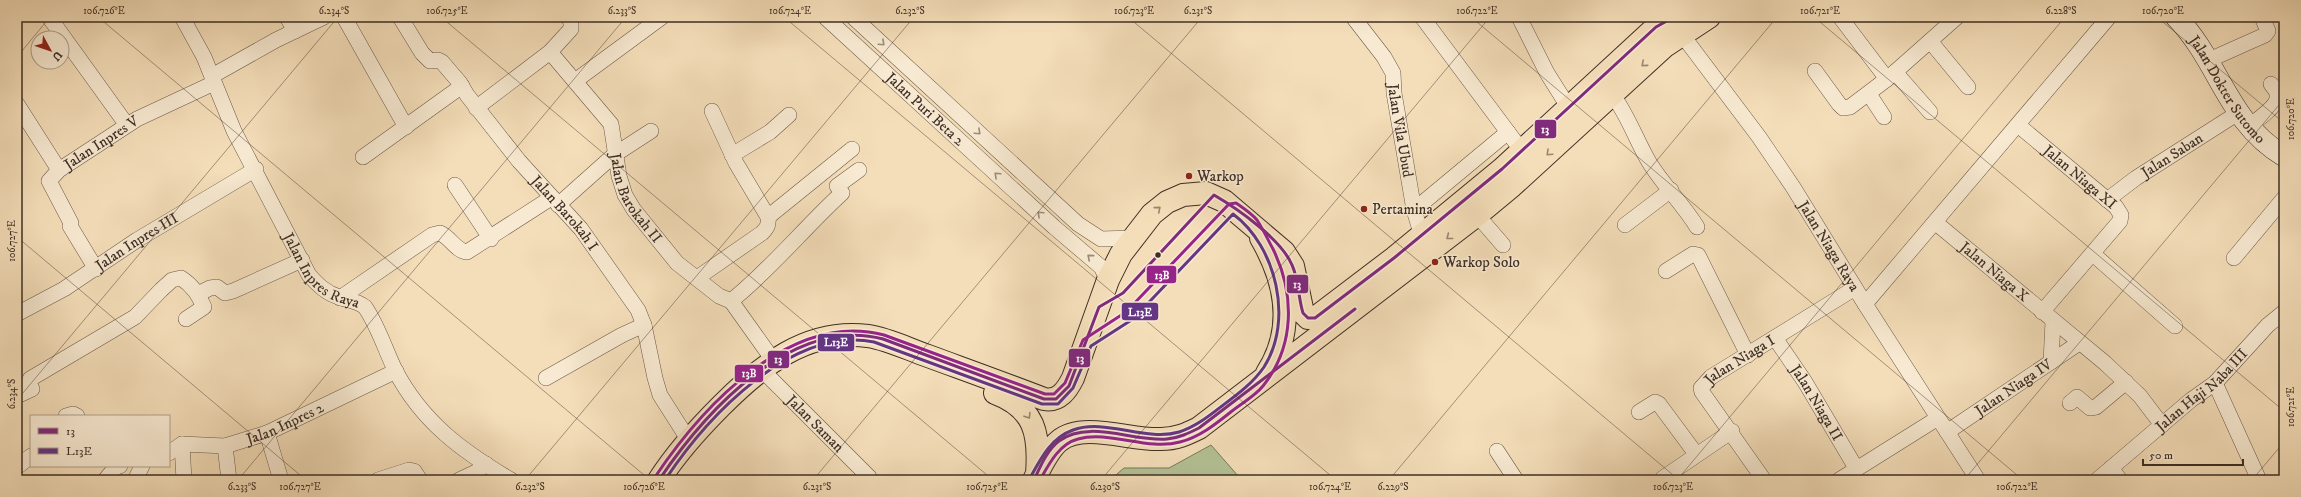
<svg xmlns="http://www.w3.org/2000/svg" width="2301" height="497" font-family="'IM FELL DW Pica',serif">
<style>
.green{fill:#b4c295;stroke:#79785d}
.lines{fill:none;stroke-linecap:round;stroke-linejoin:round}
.minor-casing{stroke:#6c5a4a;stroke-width:16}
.secondary-casing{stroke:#3e2e25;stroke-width:22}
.primary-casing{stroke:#3e2e25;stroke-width:24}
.minor{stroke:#f8ead2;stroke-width:15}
.secondary{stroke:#f8ead2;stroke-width:21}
.primary{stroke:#f4deb9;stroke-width:22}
.bus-1-casing{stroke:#f8ead2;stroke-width:6}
.bus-2-casing{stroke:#f8ead2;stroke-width:6}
.bus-3-casing{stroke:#f8ead2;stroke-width:6}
.bus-1{stroke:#802b7c;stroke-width:3}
.bus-2{stroke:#643683;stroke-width:3}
.bus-3{stroke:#972489;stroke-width:3}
.oneway{stroke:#9b8c7c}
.oneway2{stroke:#99866f}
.ticks{fill:none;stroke:#3e2e25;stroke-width:1;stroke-opacity:0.45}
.poi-dot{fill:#8f2418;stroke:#f8ead2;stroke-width:1.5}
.bus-dot{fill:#3e2e25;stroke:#f8ead2;stroke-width:1.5}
.labels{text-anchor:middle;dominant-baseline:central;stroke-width:3;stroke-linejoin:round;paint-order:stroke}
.street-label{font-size:15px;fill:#3e2e25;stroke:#f8ead2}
.poi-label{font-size:15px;fill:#3e2e25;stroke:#f8ead2;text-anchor:start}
.line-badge{stroke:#f8ead2;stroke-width:1.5}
.badge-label{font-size:11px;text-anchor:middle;font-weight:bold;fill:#fff}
.neatline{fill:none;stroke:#3e2e25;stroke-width:1.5}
.ticks-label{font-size:10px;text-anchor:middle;fill:#3e2e25}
</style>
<rect width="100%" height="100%" fill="#f4deb9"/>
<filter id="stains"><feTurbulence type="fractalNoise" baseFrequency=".005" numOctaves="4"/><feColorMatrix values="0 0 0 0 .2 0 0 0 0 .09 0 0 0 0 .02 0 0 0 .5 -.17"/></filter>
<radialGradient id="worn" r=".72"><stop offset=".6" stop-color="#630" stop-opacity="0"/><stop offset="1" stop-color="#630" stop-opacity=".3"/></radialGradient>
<path class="green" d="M 1211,445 L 1239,477 L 1248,480 L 1110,480 L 1124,468 L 1169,468 Z"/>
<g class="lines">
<defs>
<g id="minor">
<path d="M 49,17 L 124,121 L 129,124"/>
<path id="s1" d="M 182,17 L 204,57 L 234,131 L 309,275 C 318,285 326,293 339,297 C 349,301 356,300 365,307 C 378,326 385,349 395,370 C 422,422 462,451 511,480"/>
<path d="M 287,17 L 295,31"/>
<path d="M 344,17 L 406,127"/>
<path id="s2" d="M 400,17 L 422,53 L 430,61 L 438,60 L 442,62 L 460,83 L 467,95 L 519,161 L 581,229 L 638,310 L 644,325 L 655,378 L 660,395 L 688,439"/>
<path id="s3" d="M 568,17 L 571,22 L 571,29 L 550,52 L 611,124 L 619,176 L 625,195 L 634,210 L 677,263 L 719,296 L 731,301 L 773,360"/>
<path id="s4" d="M 825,17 L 1054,227 L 1101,267 L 1108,280"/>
<path d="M 853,17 L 1078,224 L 1101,239 L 1132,238"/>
<path id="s5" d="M 1353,17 L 1384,57 L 1393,73 L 1394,93 L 1414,210 L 1424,243"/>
<path d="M 1422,17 L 1522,151"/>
<path d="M 1519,17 L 1547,73 L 1569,108"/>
<path d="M 1840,17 L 1887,79"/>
<path id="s6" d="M 1677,28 L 1759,137 L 1793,187 L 1865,304 L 1978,480"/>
<path d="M 1930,41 L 1968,87"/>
<path d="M 2209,60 L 2265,35 L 2268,31 L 2262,17"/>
<path d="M 1815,71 L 1839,104 L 1843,108 L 1850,107 L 1887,79 L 1957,17"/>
<path d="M 1895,72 L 1930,112"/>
<path d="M 212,76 L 276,40 L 324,17"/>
<path d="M 575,81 L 662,17"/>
<path d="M 1612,94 C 1628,115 1636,140 1649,162 C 1663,185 1683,204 1697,227"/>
<path d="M 1869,94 L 1884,117"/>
<path d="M 17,104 L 59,170"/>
<path d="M 476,108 L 550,52"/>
<path id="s7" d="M 2018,125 L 2116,207 L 2121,215 L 2120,221 L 2042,312"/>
<path d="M 2248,127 C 2256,121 2279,105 2277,95 C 2277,91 2273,87 2271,84"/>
<path d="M 732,155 L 770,132 L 789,115"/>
<path d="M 363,157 L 462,86"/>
<path d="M 455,185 L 491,239"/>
<path id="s8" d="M 2107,200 L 2136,178 L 2238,113"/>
<path d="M 558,205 L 614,155 L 651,131"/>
<path d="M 1414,210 L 1508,132"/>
<path d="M 1477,215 L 1503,245"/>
<path d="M 768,217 L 852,149"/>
<path id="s9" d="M 1936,223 L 2105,363 L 2140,396 L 2162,425"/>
<path d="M 1625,225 L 1671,190"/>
<path d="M 2093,254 L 2175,326"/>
<path d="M 2234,258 L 2284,198"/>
<path id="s10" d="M 96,269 L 70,226 L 71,223 L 49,181 L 59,170 L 137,119 L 214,83"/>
<path d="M 1666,271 L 1693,254 L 1698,255 L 1748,355"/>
<path d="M 697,278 L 762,233 C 767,228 769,225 768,217 L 736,163 L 712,111"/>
<path d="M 198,294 L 210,288 L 217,287 L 225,293 L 233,291 L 302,260"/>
<path d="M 340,298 L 432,235 L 440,233 C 450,237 456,251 467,252 L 551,198"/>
<path d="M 731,301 C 771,269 804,228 842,193 L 837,186 L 859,170"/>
<path d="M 1865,304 L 2109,17"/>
<path id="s11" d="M 17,314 L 64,289 L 137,240 L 256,169"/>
<path id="s12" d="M 1775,338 L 1805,382 L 1856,468"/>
<path d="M 2051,362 L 2053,321"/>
<path id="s13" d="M 761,369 L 869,477"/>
<path d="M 546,378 L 622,335 L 644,325"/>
<path d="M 2215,383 L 2259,480"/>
<path d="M 17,396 L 32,389 L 29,383 L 30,379 L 135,317 L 161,290 L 172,280 L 181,278 C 193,286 198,294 204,307 L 186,319"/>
<path d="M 2070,403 L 2077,397 L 2090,408 L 2096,407 L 2126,382"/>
<path d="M 1639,412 L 1655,402 L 1659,404 L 1696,454"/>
<path d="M 66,416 L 73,414 L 77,416"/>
<path id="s14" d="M 1947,432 L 2079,343"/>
<path d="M 267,433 L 281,480"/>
<path d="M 182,444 L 184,480"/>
<path d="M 225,446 L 229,480"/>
<path d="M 1497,451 L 1516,480"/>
<path id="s15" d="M 169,453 L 182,444 L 225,446 L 267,433 L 396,371"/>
<path d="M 17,467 L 31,456"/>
<path d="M 2111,468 L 2120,480"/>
<path d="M 1663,478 L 1732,431"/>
<path d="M 105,480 L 116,467 L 120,466"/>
<path d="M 137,480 L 137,476 L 142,466"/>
<path d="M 378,480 L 409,470 L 414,471 L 420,480"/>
<path d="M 459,480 L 476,472 L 486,464"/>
<path id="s16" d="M 1764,480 L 1702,392 L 1701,388 L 1711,377 L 1855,288"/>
<path d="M 1839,480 L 1938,418"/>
<path id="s17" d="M 2097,480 L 2191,400 L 2215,383 L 2268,325 L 2284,312"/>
</g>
<g id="secondary">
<path id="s18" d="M 2176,17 C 2220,62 2227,122 2284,156"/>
</g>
<path id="primary" d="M 1261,238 C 1286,281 1296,328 1267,373
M 995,393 C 1035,408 1040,434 1037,474
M 659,480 C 677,452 698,429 721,406 C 761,366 807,328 868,336 C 888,339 908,349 928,356 C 966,370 1005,384 1044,399 C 1059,402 1067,390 1073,378 L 1108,280 L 1121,254 L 1152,214 L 1167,202 L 1183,195 L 1206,193 L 1224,201 L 1284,252 L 1293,266 L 1303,313 L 1308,318 L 1315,318 L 1394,258 L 1502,169 L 1656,27 L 1674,17
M 1034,480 C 1040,468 1048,450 1059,441 C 1083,421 1132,441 1161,439 C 1176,439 1187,434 1199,428 L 1477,215 L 1512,186 L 1665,46 L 1709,17"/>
</defs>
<use href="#minor" class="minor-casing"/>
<use href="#secondary" class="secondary-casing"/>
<use href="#primary" class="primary-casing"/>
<use href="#minor" class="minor"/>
<use href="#secondary" class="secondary"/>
<use href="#primary" class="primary"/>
<defs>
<path id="bus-1" d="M 659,480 C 705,412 792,315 883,339 L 1044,399 L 1056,399 L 1069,386 L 1099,307 L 1123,293 L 1214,195 C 1238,209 1281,239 1292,265 C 1299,280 1298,297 1303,313 L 1308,318 L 1315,318 L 1394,258 L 1502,169 L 1656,27 L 1674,17
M 1034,480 C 1040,467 1047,450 1059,441 C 1088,419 1134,442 1167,439 C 1179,438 1189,433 1199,428 L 1355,309"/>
<path id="bus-2" d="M 665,480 C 707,417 791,326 874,342 L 1042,404 L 1058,404 L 1073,388 L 1091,346 L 1133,319 L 1233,214 C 1276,246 1294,320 1264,367 C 1253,383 1238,394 1222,406 C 1209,416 1195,427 1179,432 C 1146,442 1105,418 1073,430 C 1051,438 1041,458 1030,478"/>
<path id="bus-3" d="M 655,477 C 702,407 791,310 884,335 L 1045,394 L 1054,394 L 1065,383 L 1083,340 L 1126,312 L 1229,204 L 1236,203 C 1243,208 1251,213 1257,220 C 1263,229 1268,240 1273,249 C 1295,294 1295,346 1263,386 C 1255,396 1242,403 1232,411 C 1217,423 1200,437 1180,442 C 1147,451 1109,430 1078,439 C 1059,444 1049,464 1040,480"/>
</defs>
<use href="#bus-1" class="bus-1-casing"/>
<use href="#bus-2" class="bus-2-casing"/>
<use href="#bus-3" class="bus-3-casing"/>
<use href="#bus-1" class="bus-1"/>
<use href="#bus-2" class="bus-2"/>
<use href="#bus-3" class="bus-3"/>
</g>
<defs><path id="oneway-chevron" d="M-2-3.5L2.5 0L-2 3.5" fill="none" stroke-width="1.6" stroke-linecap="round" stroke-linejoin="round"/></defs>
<g class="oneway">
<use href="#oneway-chevron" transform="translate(882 43) rotate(43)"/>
<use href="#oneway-chevron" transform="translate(978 132) rotate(43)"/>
<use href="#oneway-chevron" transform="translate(997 175) rotate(-137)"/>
<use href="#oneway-chevron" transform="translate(1040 214) rotate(-137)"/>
<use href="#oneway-chevron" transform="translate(1090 257) rotate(-140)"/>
</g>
<g class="oneway2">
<use href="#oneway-chevron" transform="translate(1644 64) rotate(139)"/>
<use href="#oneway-chevron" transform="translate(1549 153) rotate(137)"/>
<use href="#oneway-chevron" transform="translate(1158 209) rotate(-40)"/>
<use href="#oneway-chevron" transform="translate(1449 237) rotate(142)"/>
<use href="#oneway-chevron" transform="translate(1028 416) rotate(58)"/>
</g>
<path class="ticks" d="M 98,17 L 650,480M 441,17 L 993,480M 784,17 L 1336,480M 1128,17 L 1679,480M 1471,17 L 2023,480M 1814,17 L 2284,411M 2157,17 L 2284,123M 17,57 L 50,17M 17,237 L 306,480M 17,400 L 338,17M 238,480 L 626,17M 525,480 L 914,17M 813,480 L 1202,17M 1101,480 L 1490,17M 1389,480 L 1777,17M 1677,480 L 2065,17M 1964,480 L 2284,99M 2252,480 L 2284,442"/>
<g class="poi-dot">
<circle cx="1189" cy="176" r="4"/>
<circle cx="1364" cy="209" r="4"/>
<circle cx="1435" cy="262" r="4"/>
</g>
<circle class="bus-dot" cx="1158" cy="255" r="3.5"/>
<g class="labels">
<g class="street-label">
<text stroke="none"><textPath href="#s18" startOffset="89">Jalan Dokter Sutomo</textPath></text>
<text stroke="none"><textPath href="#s4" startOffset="136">Jalan Puri Beta 2</textPath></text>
<text stroke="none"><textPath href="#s5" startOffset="127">Jalan Vila Ubud</textPath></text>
<text stroke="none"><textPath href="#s10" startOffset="166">Jalan Inpres V</textPath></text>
<text stroke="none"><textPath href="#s8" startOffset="79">Jalan Saban</textPath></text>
<text stroke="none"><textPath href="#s7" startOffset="81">Jalan Niaga XI</textPath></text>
<text stroke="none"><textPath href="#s3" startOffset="218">Jalan Barokah II</textPath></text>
<text stroke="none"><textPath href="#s2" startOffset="261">Jalan Barokah I</textPath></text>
<text stroke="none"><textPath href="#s11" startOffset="140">Jalan Inpres III</textPath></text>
<text stroke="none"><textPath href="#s6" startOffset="266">Jalan Niaga Raya</textPath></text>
<text stroke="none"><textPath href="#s1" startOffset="294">Jalan Inpres Raya</textPath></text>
<text stroke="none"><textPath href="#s9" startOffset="76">Jalan Niaga X</textPath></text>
<text stroke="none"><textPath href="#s16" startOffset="160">Jalan Niaga I</textPath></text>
<text stroke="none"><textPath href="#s14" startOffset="80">Jalan Niaga IV</textPath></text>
<text stroke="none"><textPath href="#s17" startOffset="138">Jalan Haji Naba III</textPath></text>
<text stroke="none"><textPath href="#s12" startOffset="77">Jalan Niaga II</textPath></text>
<text stroke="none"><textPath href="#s15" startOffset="123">Jalan Inpres 2</textPath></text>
<text stroke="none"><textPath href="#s13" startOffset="77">Jalan Saman</textPath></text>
</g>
<g class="poi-label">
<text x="1197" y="176">Warkop</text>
<text x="1372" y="209">Pertamina</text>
<text x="1443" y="262">Warkop Solo</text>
</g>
</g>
<g class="line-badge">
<rect x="1534" y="119" width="23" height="20" rx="4" fill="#802b7c"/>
<rect x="1146" y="265" width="31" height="19" rx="4" fill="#972489"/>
<rect x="1286" y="274" width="23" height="20" rx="4" fill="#802b7c"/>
<rect x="1121" y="302" width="38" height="19" rx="4" fill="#643683"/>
<rect x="817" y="333" width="38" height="19" rx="4" fill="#643683"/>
<rect x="1068" y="348" width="23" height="20" rx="4" fill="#802b7c"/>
<rect x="767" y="350" width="23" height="19" rx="4" fill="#802b7c"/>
<rect x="734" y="364" width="30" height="19" rx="4" fill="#972489"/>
</g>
<g class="badge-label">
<text x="1545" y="133">13</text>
<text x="1162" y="279">13B</text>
<text x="1297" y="288">13</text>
<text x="1140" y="316">L13E</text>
<text x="836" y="346">L13E</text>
<text x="1080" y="362">13</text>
<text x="778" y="363">13</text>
<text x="749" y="377">13B</text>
</g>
<rect width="2301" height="497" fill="none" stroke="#f4deb9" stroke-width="44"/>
<rect x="30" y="415" width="140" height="52" fill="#f8ead2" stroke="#ae9f8d"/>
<rect x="38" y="428" width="20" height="6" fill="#802b7c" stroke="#ae9f8d"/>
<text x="66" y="435" font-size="12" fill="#3e2e25">13</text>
<rect x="38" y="448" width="20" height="6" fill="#643683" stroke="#ae9f8d"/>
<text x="66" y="455" font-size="12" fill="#3e2e25">L13E</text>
<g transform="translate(50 50) rotate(130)"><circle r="19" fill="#f8ead2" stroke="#ae9f8d"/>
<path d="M0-3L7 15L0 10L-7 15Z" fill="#8f2418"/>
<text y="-6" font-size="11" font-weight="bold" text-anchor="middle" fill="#3e2e25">U</text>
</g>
<path d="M2143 459v6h100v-6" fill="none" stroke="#3e2e25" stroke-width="2"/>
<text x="2149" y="459" font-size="12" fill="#3e2e25" stroke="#f8ead2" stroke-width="3" paint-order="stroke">50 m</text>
<rect x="22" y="22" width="2257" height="453" class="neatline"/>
<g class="ticks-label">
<text x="104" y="14">106.726°E</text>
<text x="334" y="14">6.234°S</text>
<text x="447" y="14">106.725°E</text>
<text x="622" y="14">6.233°S</text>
<text x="790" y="14">106.724°E</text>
<text x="910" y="14">6.232°S</text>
<text x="1134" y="14">106.723°E</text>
<text x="1198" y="14">6.231°S</text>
<text x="1477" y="14">106.722°E</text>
<text x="1820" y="14">106.721°E</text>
<text x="2061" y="14">6.228°S</text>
<text x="2163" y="14">106.720°E</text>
<text transform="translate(2290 119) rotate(-90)" y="4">106.720°E</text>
<text transform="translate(11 241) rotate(-90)" y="4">106.727°E</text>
<text transform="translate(11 394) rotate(-90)" y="4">6.234°S</text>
<text transform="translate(2290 407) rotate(-90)" y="4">106.721°E</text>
<text x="242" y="490">6.233°S</text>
<text x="300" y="490">106.727°E</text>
<text x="530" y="490">6.232°S</text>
<text x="644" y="490">106.726°E</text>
<text x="817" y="490">6.231°S</text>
<text x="987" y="490">106.725°E</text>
<text x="1105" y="490">6.230°S</text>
<text x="1330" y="490">106.724°E</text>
<text x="1393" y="490">6.229°S</text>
<text x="1673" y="490">106.723°E</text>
<text x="2017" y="490">106.722°E</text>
</g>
<rect width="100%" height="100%" filter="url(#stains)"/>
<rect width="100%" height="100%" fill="url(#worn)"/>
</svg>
